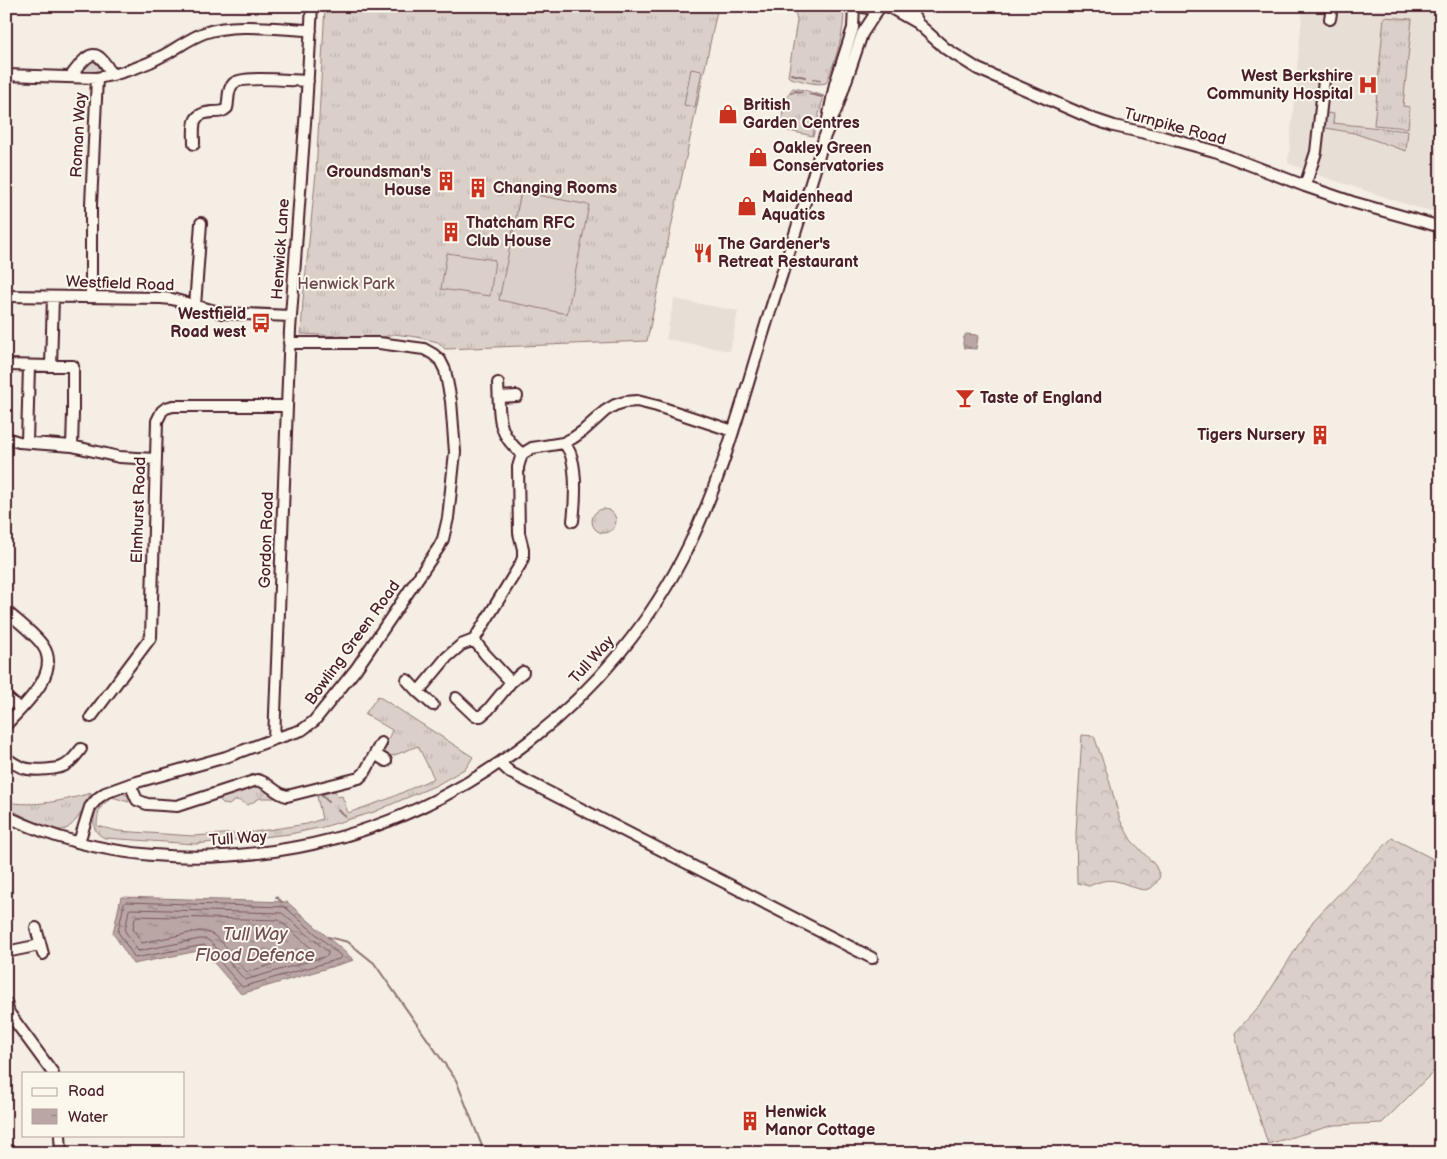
<svg xmlns="http://www.w3.org/2000/svg" width="1447" height="1159" font-family="'Balsamiq Sans',sans-serif">
<style>
.built{fill:#e7dfd6}
.grass{fill:url(#grass-tufts);stroke:#92787a}
.forest{fill:url(#forest-crowns);stroke:#92787a}
.garden{fill:#dbd0c9;stroke:#92787a}
.water{fill:url(#water-ripples);stroke:#8d7174}
.lines{fill:none;stroke-linecap:round;stroke-linejoin:round}
.shore{stroke:#77555c;stroke-width:1}
.stream{stroke:#8d7174;stroke-width:2}
.minor-casing{stroke:#4a1f2b;stroke-width:14}
.major-casing{stroke:#4a1f2b;stroke-width:16}
.minor{stroke:#fbf7ec;stroke-width:10}
.major{stroke:#fbf7ec;stroke-width:12}
.labels{text-anchor:middle;dominant-baseline:central;stroke-width:4;stroke-linejoin:round;paint-order:stroke}
.poi-label{font-size:16px;font-weight:bold;fill:#4a1f2b;stroke:#fbf7ec;text-anchor:start}
.street-label{font-size:16px;fill:#4a1f2b;stroke:#fbf7ec}
.park-label{font-size:16px;fill:#6e4b52;stroke:#fbf7ec}
.water-label{font-size:18px;font-style:italic;fill:#714f56;stroke:#fbf7ec}
</style>
<defs>
<pattern id="grass-tufts" width="24" height="20" patternUnits="userSpaceOnUse" patternTransform="scale(1.25)"><rect width="24" height="20" fill="#dbd0c9"/><path d="M3 7l-1-3M5 7V3M7 7l1-3M15 17l-1-3M17 17v-4M19 17l1-3" fill="none" stroke="#bdb2ad"/></pattern>
<pattern id="forest-crowns" width="20" height="18" patternUnits="userSpaceOnUse" patternTransform="scale(1.25)"><rect width="20" height="18" fill="#dbd0c9"/><path d="M2 6a3 3 0 1 1 6 0M12 15a3 3 0 1 1 6 0" fill="none" stroke="#bdb2ad"/></pattern>
<pattern id="water-ripples" width="26" height="14" patternUnits="userSpaceOnUse" patternTransform="scale(1.25)"><rect width="26" height="14" fill="#baa7a5"/><path d="M2 4q2-2 4 0t4 0M15 11q2-2 4 0t4 0" fill="none" stroke="#998787"/></pattern>
</defs>
<rect width="100%" height="100%" fill="#f4eee4"/>
<filter id="ink" filterUnits="userSpaceOnUse"><feTurbulence type="fractalNoise" baseFrequency=".02" numOctaves="2"/><feDisplacementMap in="SourceGraphic" scale="10" xChannelSelector="R" yChannelSelector="G"/><feConvolveMatrix kernelMatrix="1 2 1 2 8 2 1 2 1" color-interpolation-filters="sRGB"/></filter>
<g filter="url(#ink)">
<path class="built" d="M 1303,6 L 1441,6 L 1441,213 L 1415,207 L 1315,174 L 1288,163 Z
M 674,299 L 738,311 L 730,351 L 666,339 Z"/>
<path class="grass" d="M 325,6 L 718,6 L 647,341 L 445,349 L 438,342 L 417,337 L 394,334 L 380,338 L 301,334 L 303,300 L 316,173 Z
M 794,6 L 842,6 C 849,21 833,68 826,83 C 815,86 801,80 790,78 L 788,76 L 797,21 Z
M 1384,17 L 1412,19 L 1403,106 L 1410,107 L 1408,128 L 1374,125 Z
M 94,55 L 112,75 L 70,77 Z
M 793,88 L 804,90 L 824,96 L 813,136 L 780,129 C 783,116 783,98 793,88 Z
M 1326,113 L 1334,114 L 1333,123 L 1408,131 L 1406,151 L 1354,133 L 1326,128 L 1323,125 L 1324,114 Z
M592 521a12 12 0 1 1 24 0a12 12 0 1 1-24 0Z
M 378,696 L 473,757 L 466,768 L 437,785 L 399,801 L 374,812 L 323,827 L 290,834 L 195,844 L 105,838 C 77,828 108,778 129,797 L 129,802 L 112,797 C 109,801 105,802 102,806 C 98,810 97,821 97,826 L 118,831 L 193,836 L 254,832 L 307,824 L 322,819 L 317,796 L 335,791 L 337,797 L 342,796 L 348,813 L 388,799 L 434,778 L 418,746 L 392,756 L 383,752 L 392,730 L 365,714 Z
M 257,783 L 276,796 L 275,798 L 260,798 L 248,805 C 238,801 239,797 229,805 L 224,804 L 220,800 L 215,799 L 213,797 Z
M 91,793 C 85,804 80,818 70,826 C 67,829 64,830 60,830 C 45,829 20,814 6,807 L 6,802 C 35,807 63,801 91,793 Z"/>
<path class="forest" d="M 1082,735 L 1094,736 L 1108,776 L 1120,820 L 1131,840 L 1155,865 L 1160,876 C 1149,901 1135,885 1116,881 C 1105,879 1099,882 1089,886 L 1077,883 L 1076,833 Z
M 1392,838 L 1441,863 L 1441,1064 L 1382,1123 L 1334,1125 L 1268,1144 L 1241,1060 L 1235,1033 L 1263,1002 L 1313,921 Z"/>
<path class="garden" d="M 691,69 L 702,71 L 695,107 L 684,105 Z
M 521,192 L 589,205 L 567,314 L 499,300 Z
M 447,253 L 495,260 L 490,296 L 441,289 Z"/>
<path class="water" d="M 966,334 L 977,335 L 978,337 L 976,349 L 964,348 C 962,344 963,337 966,334 Z
M 121,897 L 287,902 L 354,960 L 241,994 L 203,950 L 133,964 L 113,933 Z"/>
<g class="lines">
<path class="shore" d="M 126,902 L 285,907 L 340,955 L 341,957 L 339,959 L 242,987 L 207,947 L 204,945 L 135,958 L 118,932 L 124,904 Z
M 131,909 L 282,913 L 328,952 L 328,954 L 327,956 L 245,980 L 211,942 L 206,939 L 200,939 L 138,951 L 125,931 L 129,910 Z
M 137,916 L 279,920 L 312,949 L 313,951 L 311,953 L 247,972 C 233,959 220,930 199,931 L 142,943 L 133,929 L 135,918 Z"/>
<path class="stream" d="M 791,74 L 805,77
M 813,79 L 820,80
M 791,93 L 795,91 L 802,92
M 809,94 L 822,97
M 321,795 L 329,802
M 338,810 L 345,816
M 276,897 L 282,902
M 328,937 L 348,942 L 374,963 L 456,1080 L 482,1146 L 480,1153"/>
<defs>
<path id="minor" d="M 887,6 L 917,23 L 946,49 L 978,69 L 1093,119 L 1114,126 L 1163,137 L 1214,151 L 1305,186 L 1352,202 L 1441,227
M 908,6 L 917,22
M 1330,19 L 1332,6
M 6,75 L 97,78
M 70,77 C 88,54 95,43 112,75
M 828,119 L 835,84 L 853,28 L 854,6
M 194,144 C 194,126 190,113 213,112 C 219,112 223,112 227,108 C 229,101 227,90 233,84 C 241,75 294,81 308,81
M 1305,186 L 1316,152 L 1324,80
M 6,296 L 161,298 L 172,299 L 222,313 L 291,316
M 53,297 L 51,366 L 73,366 L 73,413 L 72,446 L 119,457 L 155,459
M 91,297 L 91,204 L 97,78 C 121,74 145,66 166,54 C 179,47 190,38 204,33 C 233,22 279,29 311,30
M 195,306 L 201,223
M 6,365 L 51,366
M 498,383 C 500,415 495,432 522,454
M 499,397 L 517,396
M 6,438 L 19,442 L 72,446
M 27,442 L 29,366
M 563,443 C 579,455 575,503 573,521
M 6,611 C 16,620 36,635 43,646 C 62,673 22,707 6,725
M 474,640 L 485,654 L 511,682 L 523,672
M 407,680 L 418,692
M 6,697 L 20,709
M 456,698 L 475,716 L 481,716 L 488,710 L 511,682
M 433,705 L 418,692 L 447,657 L 461,645 L 474,640 L 520,565 L 523,558 L 523,549 L 519,533 L 518,467 L 522,454 L 532,448 L 563,443 L 573,438 L 583,431 L 605,411 L 615,405 L 625,402 L 637,401 L 657,406 L 733,431
M 91,717 L 151,637 L 157,421 L 162,411 L 166,408 L 173,406 L 287,406
M 274,739 L 290,330 L 306,109 L 312,6
M 375,754 L 386,761
M 6,758 C 12,762 17,766 24,768 C 33,771 60,770 67,764 C 73,760 77,754 81,749
M 500,763 L 511,773 L 872,958
M 130,784 L 137,800 L 147,804 L 177,806 L 257,780 C 269,782 275,794 287,796 L 359,778 L 365,772 L 381,743
M 6,816 C 97,860 201,865 298,847 C 466,815 615,698 689,545 C 722,478 741,405 763,334 C 783,268 806,204 824,138 L 838,105 L 862,34 L 879,8
M 79,842 L 90,807 L 98,798 L 105,793 L 130,784 L 226,757 L 274,739 L 302,730 L 314,721 L 356,669 L 439,547 L 443,539 L 448,518 L 455,452 L 451,401 L 445,370 L 440,360 L 433,354 L 424,349 L 379,343 L 289,343
M 36,928 L 43,954
M 6,952 L 40,945
M 6,1003 L 9,1013 L 53,1073
M 60,1135 L 61,1153"/>
<path id="major" d="M 863,6 L 872,8 L 882,6"/>
</defs>
<use href="#minor" class="minor-casing"/>
<use href="#major" class="major-casing"/>
<use href="#minor" class="minor"/>
<use href="#major" class="major"/>
</g>
</g>
<defs>
<symbol id="hospital-bare" viewBox="-9 -9 18 18"><path d="M-5-5h3v3.5h4V-5h3V5h-3V1.5h-4V5h-3Z" fill="#c8321e" stroke="#fbf7ec" stroke-width="2.5" paint-order="stroke"/></symbol>
<symbol id="shop-bare" viewBox="-9 -9 18 18"><path d="M-5-2.5h2.3a2.7 3.5 0 0 1 5.4 0H5L5.5 6h-11ZM-1.5-2.5h3a1.5 2.3 0 0 0-3 0Z" fill="#c8321e" stroke="#fbf7ec" stroke-width="2.5" paint-order="stroke"/></symbol>
<symbol id="building-bare" viewBox="-9 -9 18 18"><path d="M-4-6H4V6H1V3H-1V6H-4ZM-2.5-4.3h1.7v1.8h-1.7ZM.8-4.3h1.7v1.8H.8ZM-2.5-1h1.7V.8h-1.7ZM.8-1h1.7V.8H.8Z" fill="#c8321e" stroke="#fbf7ec" stroke-width="2.5" paint-order="stroke"/></symbol>
<symbol id="restaurant-bare" viewBox="-9 -9 18 18"><path d="M-5-6h1v4h1v-4h1v4h1v-4h1v5L-1.5 .5V6h-2V.5L-5-1ZM5-6V6H3V1.5H1.5Q1.5-4 5-6Z" fill="#c8321e" stroke="#fbf7ec" stroke-width="2.5" paint-order="stroke"/></symbol>
<symbol id="bus-bare" viewBox="-9 -9 18 18"><path d="M-5-6H5V4H4V6H2V4H-2V6H-4V4H-5ZM-3.5-4V0h7V-4ZM-3.5 1.2v1.5H-2V1.2ZM2 1.2v1.5H3.5V1.2Z" fill="#c8321e" stroke="#fbf7ec" stroke-width="2.5" paint-order="stroke"/></symbol>
<symbol id="bar-bare" viewBox="-9 -9 18 18"><path d="M-6-5H6L.8 .8V4.5H3.5V6h-7V4.5H-.8V.8Z" fill="#c8321e" stroke="#fbf7ec" stroke-width="2.5" paint-order="stroke"/></symbol>
</defs>
<g fill-rule="evenodd">
<use href="#hospital-bare" x="1354" y="71" width="28" height="28"/>
<use href="#shop-bare" x="714" y="100" width="28" height="28"/>
<use href="#shop-bare" x="744" y="143" width="28" height="28"/>
<use href="#building-bare" x="432" y="167" width="28" height="28"/>
<use href="#building-bare" x="464" y="174" width="28" height="28"/>
<use href="#shop-bare" x="733" y="192" width="28" height="28"/>
<use href="#building-bare" x="437" y="218" width="28" height="28"/>
<use href="#restaurant-bare" x="689" y="239" width="28" height="28"/>
<use href="#bus-bare" x="247" y="309" width="28" height="28"/>
<use href="#bar-bare" x="951" y="384" width="28" height="28"/>
<use href="#building-bare" x="1306" y="421" width="28" height="28"/>
<use href="#building-bare" x="736" y="1107" width="28" height="28"/>
</g>
<g class="labels">
<g class="poi-label">
<text x="1353" y="76" text-anchor="end">West Berkshire<tspan x="1353" dy="18">Community Hospital</tspan></text>
<text x="743" y="105">British<tspan x="743" dy="18">Garden Centres</tspan></text>
<text x="773" y="148">Oakley Green<tspan x="773" dy="18">Conservatories</tspan></text>
<text x="431" y="172" text-anchor="end">Groundsman's<tspan x="431" dy="18">House</tspan></text>
<text x="493" y="188">Changing Rooms</text>
<text x="762" y="197">Maidenhead<tspan x="762" dy="18">Aquatics</tspan></text>
<text x="466" y="223">Thatcham RFC<tspan x="466" dy="18">Club House</tspan></text>
<text x="718" y="244">The Gardener's<tspan x="718" dy="18">Retreat Restaurant</tspan></text>
<text x="246" y="314" text-anchor="end">Westfield<tspan x="246" dy="18">Road west</tspan></text>
<text x="980" y="398">Taste of England</text>
<text x="1305" y="435" text-anchor="end">Tigers Nursery</text>
<text x="765" y="1112">Henwick<tspan x="765" dy="18">Manor Cottage</tspan></text>
</g>
<g class="street-label">
<text transform="translate(1175 127) rotate(15)">Turnpike Road</text>
<text transform="translate(79 135) rotate(-87)">Roman Way</text>
<text transform="translate(281 249) rotate(-86)">Henwick Lane</text>
<text transform="translate(120 284) rotate(2)">Westfield Road</text>
<text transform="translate(139 510) rotate(-88)">Elmhurst Road</text>
<text transform="translate(267 540) rotate(-88)">Gordon Road</text>
<text transform="translate(353 643) rotate(-54)">Bowling Green Road</text>
<text transform="translate(592 660) rotate(-48)">Tull Way</text>
<text transform="translate(238 839) rotate(-4)">Tull Way</text>
</g>
<g class="park-label">
<text x="346" y="284">Henwick Park</text>
</g>
<g class="water-label">
<text x="255" y="934">Tull Way<tspan x="255" dy="21">Flood Defence</tspan></text>
</g>
</g>
<rect width="1447" height="1159" fill="none" stroke="#fbf7ec" stroke-width="25"/>
<rect x="12" y="12" width="1422" height="1134" fill="none" stroke="#4a1f2b" stroke-width="2" filter="url(#ink)"/>
<rect x="22" y="1072" width="162" height="65" fill="#fbf7ec" stroke="#b4a19f"/>
<rect x="32" y="1088" width="25" height="8" fill="#fbf7ec" stroke="#b4a19f"/>
<text x="68" y="1096" font-size="15" fill="#4a1f2b">Road</text>
<rect x="32" y="1109" width="25" height="15" fill="url(#water-ripples)" stroke="#b4a19f"/>
<text x="68" y="1122" font-size="15" fill="#4a1f2b">Water</text>
</svg>
